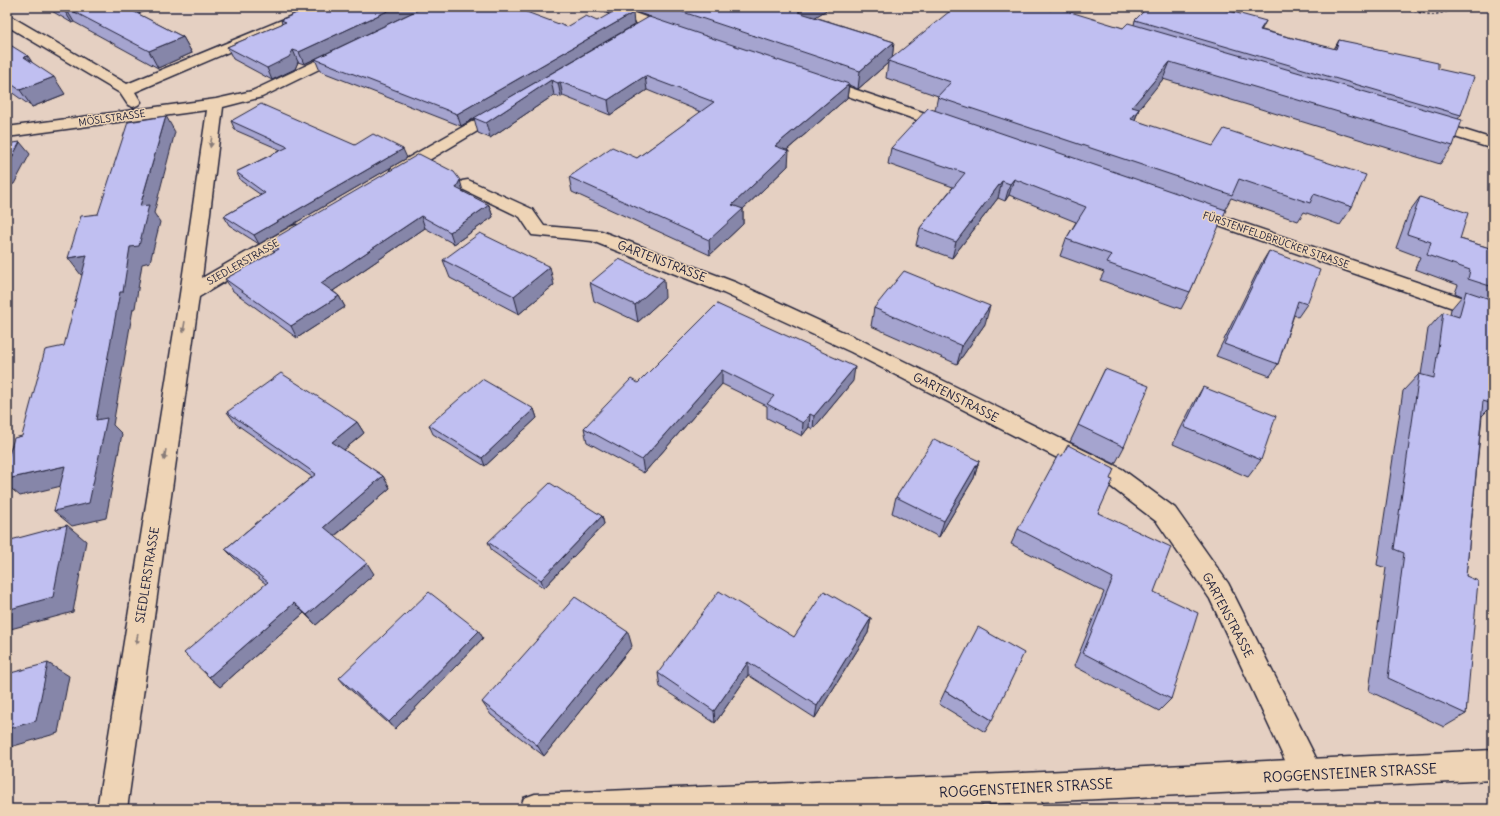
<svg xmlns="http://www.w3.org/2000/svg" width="1500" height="816" font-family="Delius,sans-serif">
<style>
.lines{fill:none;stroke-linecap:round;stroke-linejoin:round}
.minor-casing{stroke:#22223b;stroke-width:3}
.major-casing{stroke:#22223b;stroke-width:3}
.path{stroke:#22223b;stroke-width:1.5;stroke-dasharray:2.5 2;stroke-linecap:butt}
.minor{fill:#eed4b6;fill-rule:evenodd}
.major{fill:#eed4b6;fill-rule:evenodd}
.wall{fill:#a5a4cf;stroke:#22223b}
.shaded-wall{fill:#8686a9;stroke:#22223b}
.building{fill:#c0bff1;stroke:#22223b}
.oneway{fill:#887b78}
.labels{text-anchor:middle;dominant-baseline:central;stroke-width:3;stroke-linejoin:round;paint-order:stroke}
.far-street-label{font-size:10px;fill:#22223b;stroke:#eed4b6}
.street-label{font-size:12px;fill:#22223b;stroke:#eed4b6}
.near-street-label{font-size:14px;fill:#22223b;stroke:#eed4b6}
</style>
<rect width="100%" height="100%" fill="#e5d0c2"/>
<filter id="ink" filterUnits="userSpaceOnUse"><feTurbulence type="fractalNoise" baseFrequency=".025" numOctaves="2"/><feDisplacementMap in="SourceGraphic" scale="8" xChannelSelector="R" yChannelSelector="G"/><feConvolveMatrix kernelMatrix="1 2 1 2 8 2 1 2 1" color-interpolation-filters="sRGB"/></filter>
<g filter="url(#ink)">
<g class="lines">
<defs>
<path id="minor" d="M 294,15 L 299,16 L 301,19 L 299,22 L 135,92 L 141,102 L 138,105 L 133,107 L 128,105 L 120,93 L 7,26 L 7,16 L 12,17 L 127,84 Z
M 345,47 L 350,48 L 352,51 L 350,54 L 262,97 L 223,107 L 202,278 L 290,227 L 296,225 L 302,227 L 305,231 L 302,235 L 199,297 L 127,809 L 97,809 L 180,294 L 207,110 L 7,137 L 7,127 L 216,99 L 252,91 Z
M 501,106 L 506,108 L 509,111 L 506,114 L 404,175 L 398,176 L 392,175 L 390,171 L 392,167 L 496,108 Z
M 1429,119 L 1493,139 L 1493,149 L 1423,127 L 1421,124 L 1423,121 Z
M 468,180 L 532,209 L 544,226 L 601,231 L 737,283 L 865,342 L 1122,469 L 1175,508 L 1228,583 L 1319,764 L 1323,775 L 1319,786 L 1308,790 L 1297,786 L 1210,599 L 1157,522 L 1106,483 L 851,352 L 723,293 L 592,241 L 532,235 L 520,217 L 462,189 L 459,185 L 462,181 Z
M 1023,773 L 1034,777 L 1043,809 L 1013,809 L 1008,788 L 1012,777 Z"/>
<path id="major" d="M 599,7 L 618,7 L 676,28 L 678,31 L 676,34 L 671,35 L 666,34 L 601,10 Z
M 821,78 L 955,123 L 957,126 L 955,129 L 949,131 L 943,129 L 816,85 L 814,82 L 816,79 Z
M 1193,206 L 1493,308 L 1493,322 L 1187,215 L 1184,211 L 1187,207 Z
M 1493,750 L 1493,780 L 889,809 L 520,809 L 524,798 L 535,794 L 1023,773 Z"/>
</defs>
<use href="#minor" class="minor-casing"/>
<use href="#major" class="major-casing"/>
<path class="path" d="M 1392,7 L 1433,15 L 1465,7"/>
<use href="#minor" class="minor"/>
<use href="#major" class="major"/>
</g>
<path class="wall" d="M 45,7 L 155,7 L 138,14 L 183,37 L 192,53 L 158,68 L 74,22 L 72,23 Z
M 310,7 L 424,7 L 376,30 L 567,27 L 597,21 L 634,25 L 492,108 L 651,17 L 635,12 L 634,7 L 831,7 L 815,17 L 894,42 L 892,58 L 1051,10 L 1123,28 L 1134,25 L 1135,20 L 1262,30 L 1334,49 L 1339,40 L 1373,49 L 1438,69 L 1461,115 L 1458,119 L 1453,146 L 1440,164 L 1163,79 L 1138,109 L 1139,109 L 1135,120 L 1352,207 L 1340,225 L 1304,212 L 1298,221 L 1231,198 L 1225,209 L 1190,292 L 1181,309 L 1100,280 L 1104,272 L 1060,256 L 1066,239 L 1076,222 L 1009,195 L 1005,201 L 998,198 L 952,258 L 916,245 L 920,228 L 953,187 L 888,164 L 891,148 L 935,110 L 938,96 L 886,78 L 888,63 L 858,89 L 849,85 L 847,98 L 787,150 L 788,166 L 743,209 L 743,224 L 710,255 L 572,192 L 569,177 L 637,158 L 701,112 L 647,90 L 610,115 L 563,96 L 561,97 L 554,95 L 490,138 L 478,133 L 474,118 L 461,126 L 320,71 L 315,59 L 304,64 L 298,62 L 295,69 L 272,80 L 233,59 L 227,47 L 282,24 L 281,20 Z
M 7,43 L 32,63 L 65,94 L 32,107 L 7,89 Z
M 231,121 L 355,145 L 407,158 L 259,244 L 229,225 L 224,216 L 261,195 L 241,181 L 236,172 L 281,150 L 235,130 Z
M 463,191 L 463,192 L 489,205 L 493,217 L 454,244 L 425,228 L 333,291 L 339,296 L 345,307 L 297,338 L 233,291 L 225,279 L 274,252 L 268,242 Z
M 1420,197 L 1460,239 L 1493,249 L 1493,297 L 1492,297 L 1490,299 L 1493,300 L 1493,405 L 1482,416 L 1466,576 L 1466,714 L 1444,727 L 1369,691 L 1386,568 L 1377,565 L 1403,391 L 1419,374 L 1421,375 L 1428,329 L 1443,312 L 1450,314 L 1451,309 L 1462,296 L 1455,293 L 1458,285 L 1415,269 L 1420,257 L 1396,248 L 1409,212 Z
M 1269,251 L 1307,304 L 1298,317 L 1294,315 L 1278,364 L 1270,376 L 1216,356 L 1261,264 Z
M 443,260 L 554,285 L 519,314 L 450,278 Z
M 590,283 L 665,297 L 638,322 L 594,301 Z
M 717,304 L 853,381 L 813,429 L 809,427 L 802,436 L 767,418 L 767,406 L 722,384 L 644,473 L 587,442 L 584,428 L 638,383 Z
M 874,308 L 985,324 L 957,364 L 871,326 Z
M 1105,369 L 1124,447 L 1115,464 L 1070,442 Z
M 1203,387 L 1261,460 L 1248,477 L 1173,444 L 1193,404 Z
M 534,409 L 537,418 L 485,466 L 433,434 L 429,425 Z
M 227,412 L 357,422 L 364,433 L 344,450 L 383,476 L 390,488 L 335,536 L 374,574 L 316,625 L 304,613 L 220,687 L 209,677 L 266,584 L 235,559 L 225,549 L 312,477 L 236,424 Z
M 979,461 L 974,478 L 939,537 L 892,513 L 896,497 Z
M 1110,479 L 1098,513 L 1154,592 L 1171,699 L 1159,711 L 1074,666 L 1104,592 L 1011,544 L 1018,529 Z
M 602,516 L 604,524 L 544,588 L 492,551 L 488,542 Z
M 871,618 L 868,633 L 815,718 L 748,675 L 715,723 L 660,687 L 658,673 L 794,637 Z
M 483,638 L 395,729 L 345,685 L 339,678 Z
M 632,646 L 544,756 L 491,715 L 482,702 Z
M 945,691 L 992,720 L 985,732 L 939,704 Z"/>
<path class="shaded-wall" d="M 62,7 L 65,7 L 74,22 L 72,23 Z
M 119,7 L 155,7 L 125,19 Z
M 396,7 L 424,7 L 304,64 L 299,52 Z
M 806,7 L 831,7 L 797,29 L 798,12 Z
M 633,13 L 634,25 L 461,126 L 457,114 Z
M 1266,21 L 1261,31 L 1260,30 Z
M 183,37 L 192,53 L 158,68 L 149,51 Z
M 894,42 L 892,60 L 888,61 L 888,63 L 858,89 L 860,71 Z
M 293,50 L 298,62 L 295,69 L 272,80 L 267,68 Z
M 28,56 L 39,73 L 24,57 Z
M 1170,62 L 1163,79 L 1126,125 L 1132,107 Z
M 645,76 L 647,90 L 610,115 L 608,100 Z
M 54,77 L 65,94 L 32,107 L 20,90 Z
M 551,80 L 554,95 L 490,138 L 486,123 Z
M 560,82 L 563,96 L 561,97 L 558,83 Z
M 849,84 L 847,98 L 774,161 L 775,146 Z
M 1139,109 L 1132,127 L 1131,119 Z
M 166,116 L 175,132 L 154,213 L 160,222 L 150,262 L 142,264 L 135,308 L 133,309 L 113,425 L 122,434 L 106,518 L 72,526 L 54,511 L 120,292 L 130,247 L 140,206 Z
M 20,142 L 30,154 L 14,184 L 10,185 L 7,192 L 7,167 Z
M 403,149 L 407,158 L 259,244 L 254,235 Z
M 789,151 L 788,166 L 743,209 L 743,224 L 710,255 L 709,240 L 732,205 Z
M 1014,179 L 1009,195 L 1005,201 L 1010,184 Z
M 460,180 L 463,191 L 460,200 L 456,188 Z
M 1002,181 L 998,198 L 952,258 L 956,242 Z
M 489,205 L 493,217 L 454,244 L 450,232 Z
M 421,216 L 425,228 L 327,295 L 321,283 Z
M 87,255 L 99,272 L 81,275 L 68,258 Z
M 550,267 L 554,285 L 519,314 L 514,296 Z
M 664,279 L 665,297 L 638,322 L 635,305 Z
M 339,296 L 345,307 L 297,338 L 291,326 Z
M 990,306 L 985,324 L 957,364 L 962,346 Z
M 855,367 L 853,381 L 813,429 L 814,416 Z
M 722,370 L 722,384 L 644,473 L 642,460 Z
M 534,409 L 537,418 L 485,466 L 482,458 Z
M 810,414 L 809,427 L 802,436 L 803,423 Z
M 357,422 L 364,433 L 339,454 L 332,442 Z
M 979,461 L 974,478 L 939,537 L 944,521 Z
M 65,466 L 82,481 L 20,496 L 7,485 L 7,479 Z
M 383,476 L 390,488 L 332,538 L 324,527 Z
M 602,516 L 604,524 L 544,588 L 541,580 Z
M 67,525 L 86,541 L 73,612 L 7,630 L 7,610 Z
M 367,563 L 374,574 L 316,625 L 307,615 Z
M 294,603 L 304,613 L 220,687 L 209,677 Z
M 871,618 L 868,633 L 815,718 L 817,706 Z
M 479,631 L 483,638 L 395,729 L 389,722 Z
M 628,632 L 632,646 L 544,756 L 537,745 Z
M 748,662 L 748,675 L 715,723 L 714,711 Z
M 48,663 L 69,676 L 58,733 L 7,748 L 7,729 Z"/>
<path class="building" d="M 65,7 L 125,7 L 183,37 L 149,51 Z
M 310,7 L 396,7 L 299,52 L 293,50 L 289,57 L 267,68 L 227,47 L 286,22 L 281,20 Z
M 424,7 L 513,7 L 567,27 L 586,16 L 597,21 L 620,8 L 633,13 L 457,114 L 315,59 Z
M 668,7 L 806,7 L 798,12 L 894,42 L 860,71 Z
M 955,7 L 1040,7 L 1051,10 L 1054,7 L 1123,28 L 1128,23 L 1462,120 L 1453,146 L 1170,62 L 1132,107 L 1139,109 L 1131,119 L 1213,146 L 1224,129 L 1366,175 L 1352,207 L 1314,194 L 1310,203 L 1239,179 L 1232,195 L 937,97 L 951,82 L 888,61 Z
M 1148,7 L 1215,7 L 1266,21 L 1260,30 L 1336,49 L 1339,40 L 1373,47 L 1373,49 L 1438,63 L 1438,69 L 1474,77 L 1461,115 L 1135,20 Z
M 649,17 L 849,84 L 775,146 L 789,151 L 732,205 L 743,209 L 709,240 L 569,177 L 612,147 L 637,158 L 714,102 L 645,76 L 608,100 L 560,82 L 558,83 L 551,80 L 486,123 L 474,118 Z
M 7,43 L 28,56 L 24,57 L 54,77 L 20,90 L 7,81 Z
M 261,104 L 355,145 L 373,134 L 403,149 L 254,235 L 224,216 L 265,193 L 236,172 L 288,147 L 231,121 Z
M 928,108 L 1226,210 L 1190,292 L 1107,263 L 1112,255 L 1066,239 L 1086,207 L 1014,179 L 1010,184 L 1002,181 L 956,242 L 920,228 L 965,173 L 891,148 Z
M 166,116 L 140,206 L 149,205 L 139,246 L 130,247 L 123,292 L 120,292 L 96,420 L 107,418 L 89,503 L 54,511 L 65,466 L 7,479 L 7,462 L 14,438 L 22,436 L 45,350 L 64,346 L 87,255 L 68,258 L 81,216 L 98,214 L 128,122 Z
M 20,142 L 7,167 L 7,144 Z
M 419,154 L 454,172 L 460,180 L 456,188 L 489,205 L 450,232 L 421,216 L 321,283 L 339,296 L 291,326 L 225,279 L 279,249 L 268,242 Z
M 1420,197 L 1468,213 L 1460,239 L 1493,249 L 1493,287 L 1468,279 L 1470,270 L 1427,255 L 1431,242 L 1407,234 Z
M 480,233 L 550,267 L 514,296 L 443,260 Z
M 1269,251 L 1320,270 L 1307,304 L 1298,301 L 1278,364 L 1224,344 Z
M 619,259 L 664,279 L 635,305 L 590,283 Z
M 904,271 L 990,306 L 962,346 L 874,308 Z
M 1466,291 L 1493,300 L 1493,404 L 1483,401 L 1466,576 L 1478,581 L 1466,714 L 1388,678 L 1404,553 L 1394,549 L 1419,374 L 1434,378 L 1443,312 L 1459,317 Z
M 717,304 L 855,367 L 814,416 L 810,414 L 803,423 L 767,404 L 774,396 L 722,370 L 642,460 L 584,428 L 631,379 L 638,383 Z
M 1105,369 L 1149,386 L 1124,447 L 1078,425 Z
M 281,373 L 357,422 L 332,442 L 383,476 L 324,527 L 367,563 L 307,615 L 294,603 L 209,677 L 184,653 L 268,582 L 225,549 L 316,474 L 227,412 Z
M 482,379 L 534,409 L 482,458 L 429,425 Z
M 1203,387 L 1276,416 L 1261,460 L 1184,427 Z
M 934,439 L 979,461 L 944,521 L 896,497 Z
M 1068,445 L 1114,469 L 1110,479 L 1113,480 L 1098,513 L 1171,547 L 1154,592 L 1198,613 L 1171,699 L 1083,653 L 1113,578 L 1018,529 L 1058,455 L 1062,456 Z
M 550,483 L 602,516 L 541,580 L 488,542 Z
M 67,525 L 53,597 L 7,610 L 7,541 Z
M 719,591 L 794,637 L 824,591 L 871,618 L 817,706 L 748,662 L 714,711 L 658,673 Z
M 429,592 L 479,631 L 389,722 L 339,678 Z
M 575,597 L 628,632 L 537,745 L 482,702 Z
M 978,627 L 1024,653 L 992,720 L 945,691 Z
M 48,663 L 36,721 L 7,729 L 7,674 Z"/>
<defs><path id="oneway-solid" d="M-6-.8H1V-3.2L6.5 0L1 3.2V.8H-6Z"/></defs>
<g class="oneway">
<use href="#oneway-solid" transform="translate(211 142) rotate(98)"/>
<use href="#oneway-solid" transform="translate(184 327) rotate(99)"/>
<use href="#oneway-solid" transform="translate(165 455) rotate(99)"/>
<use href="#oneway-solid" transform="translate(137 639) rotate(99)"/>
</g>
</g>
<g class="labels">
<g class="far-street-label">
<text transform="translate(112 118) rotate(-8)">MÖSLSTRASSE</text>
<text transform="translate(1276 240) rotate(19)">FÜRSTENFELDBRUCKER STRASSE</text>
<text transform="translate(243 262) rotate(-30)">SIEDLERSTRASSE</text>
</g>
<g class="street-label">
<text transform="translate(662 261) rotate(21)">GARTENSTRASSE</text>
<text transform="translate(956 397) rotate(27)">GARTENSTRASSE</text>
<text transform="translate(147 575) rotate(-81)">SIEDLERSTRASSE</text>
<text transform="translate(1228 615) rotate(62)">GARTENSTRASSE</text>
</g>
<g class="near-street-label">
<text transform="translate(1350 773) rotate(-3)">ROGGENSTEINER STRASSE</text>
<text transform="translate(1026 788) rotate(-3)">ROGGENSTEINER STRASSE</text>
</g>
</g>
<rect width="1500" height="816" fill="none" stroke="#eed4b6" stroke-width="24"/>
<rect x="12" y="12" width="1476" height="792" fill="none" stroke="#22223b" stroke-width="1.5" filter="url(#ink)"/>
</svg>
